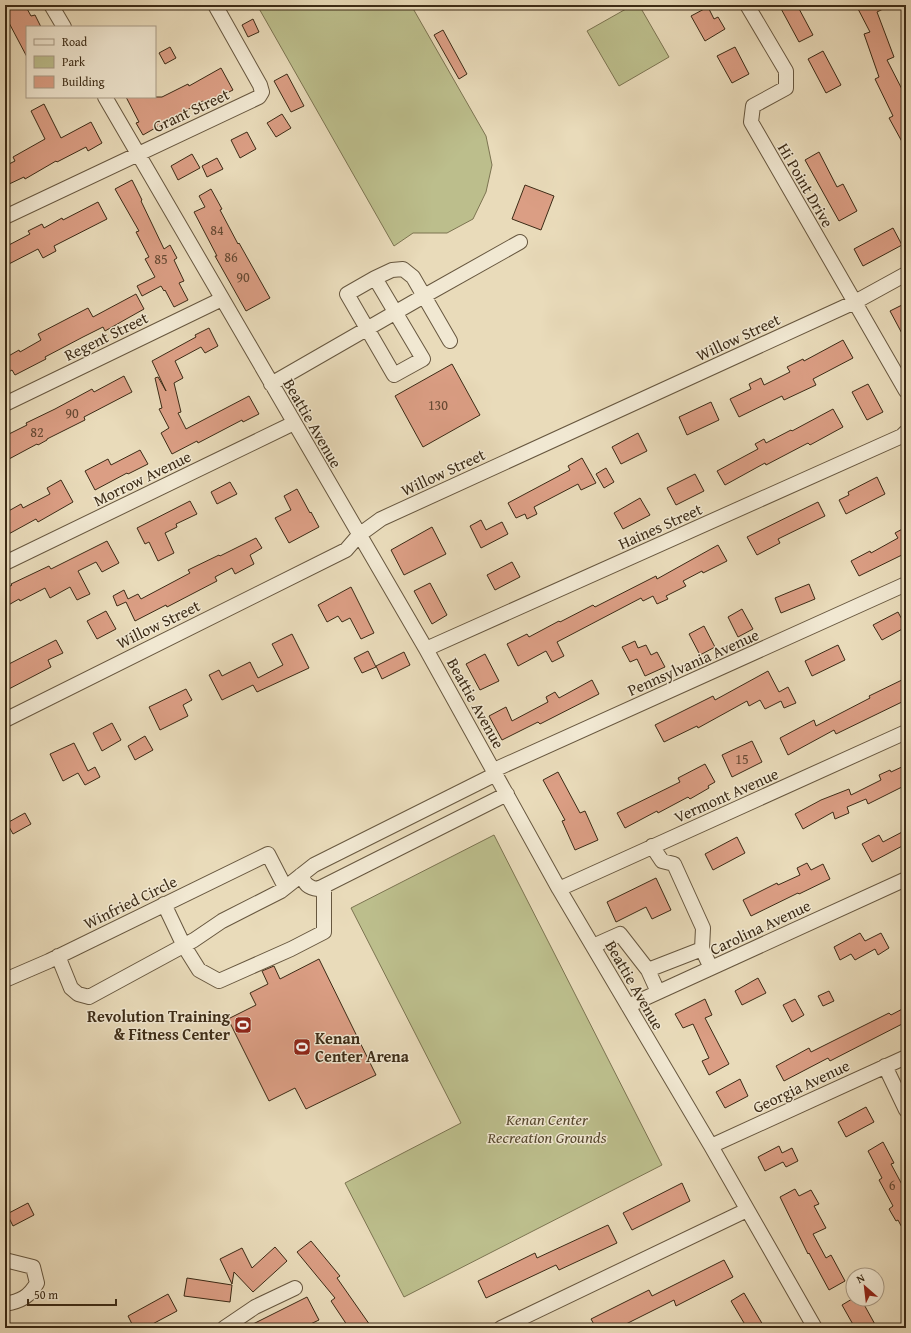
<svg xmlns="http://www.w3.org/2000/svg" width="911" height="1333" font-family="'Gentium Book Plus',serif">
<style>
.green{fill:#bcbe8c;stroke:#7c7451}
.building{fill:#db9e84;stroke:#3c2b16}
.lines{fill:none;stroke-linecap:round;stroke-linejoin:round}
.minor-casing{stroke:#67573f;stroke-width:16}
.minor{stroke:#f1e8d2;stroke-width:14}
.labels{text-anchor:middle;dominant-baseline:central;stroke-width:3;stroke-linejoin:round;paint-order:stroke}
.number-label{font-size:14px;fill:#644832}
.street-label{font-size:16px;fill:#3c2b16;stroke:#f1e8d2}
.poi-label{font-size:16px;font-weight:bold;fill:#3c2b16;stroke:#f1e8d2;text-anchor:end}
.park-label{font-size:16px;font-style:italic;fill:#56482e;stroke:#f1e8d2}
</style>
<rect width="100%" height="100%" fill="#e9dbba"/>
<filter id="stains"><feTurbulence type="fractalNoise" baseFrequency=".005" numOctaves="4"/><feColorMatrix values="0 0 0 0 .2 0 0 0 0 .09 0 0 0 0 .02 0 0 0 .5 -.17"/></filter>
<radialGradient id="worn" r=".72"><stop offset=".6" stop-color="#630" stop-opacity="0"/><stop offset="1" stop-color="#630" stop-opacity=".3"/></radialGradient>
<path class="green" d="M 257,5 L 411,5 L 486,136 L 492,165 L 486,192 L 473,219 L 447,233 L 413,233 L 394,246 Z
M 633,5 L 639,5 L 669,57 L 619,86 L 587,31 Z
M 494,835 L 662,1165 L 404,1297 L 345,1183 L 461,1123 L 351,908 Z"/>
<path class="building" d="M 17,5 L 25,5 L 31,16 L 35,15 L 41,27 L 27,27 L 27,57 L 8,21 L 5,22 L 5,11 Z
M 779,5 L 797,5 L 813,35 L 799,42 Z
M 856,5 L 891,5 L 877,12 L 894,57 L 887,60 L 906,97 L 906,149 L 889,118 L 893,116 L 875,79 L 879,77 L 864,34 L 870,32 Z
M 708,7 L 714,19 L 718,17 L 725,29 L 705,41 L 691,16 Z
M 253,19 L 259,32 L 248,37 L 242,25 Z
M 443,30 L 467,74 L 459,79 L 434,35 Z
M 170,47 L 176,58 L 165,64 L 159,53 Z
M 735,47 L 749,74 L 732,83 L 717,56 Z
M 823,51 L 841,85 L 826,93 L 808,59 Z
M 221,68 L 233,90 L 204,104 L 203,101 L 143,135 L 136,123 L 139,122 L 126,97 L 162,97 L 188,84 L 189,86 Z
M 287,74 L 304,106 L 291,112 L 274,81 Z
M 44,104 L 61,138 L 91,122 L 102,143 L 88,151 L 86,147 L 57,162 L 56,161 L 25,179 L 24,177 L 5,186 L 5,166 L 15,161 L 13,157 L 45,139 L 31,111 Z
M 282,114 L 291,128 L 276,137 L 267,123 Z
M 247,132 L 256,149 L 240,158 L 231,140 Z
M 819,152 L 837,187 L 843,184 L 857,211 L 839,221 L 805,160 Z
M 192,154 L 200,168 L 178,180 L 171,166 Z
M 217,158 L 223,169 L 207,177 L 202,166 Z
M 132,180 L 142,200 L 141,201 L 164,249 L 170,245 L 177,258 L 174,260 L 184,281 L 179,283 L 188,300 L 174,307 L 165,290 L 164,291 L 161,286 L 142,296 L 137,286 L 155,277 L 145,259 L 149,257 L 136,232 L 139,231 L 115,189 Z
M 525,185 L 554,196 L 541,230 L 512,219 Z
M 211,189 L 222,209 L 220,210 L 238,244 L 239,243 L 270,298 L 246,311 L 215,256 L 217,256 L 194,212 L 205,207 L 199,196 Z
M 98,202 L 107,219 L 54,246 L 56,251 L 43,258 L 38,249 L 5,266 L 5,247 L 30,234 L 28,231 L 42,224 L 44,228 L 62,218 L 63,220 Z
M 893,228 L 902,245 L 863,266 L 854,249 Z
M 136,294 L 144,309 L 105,331 L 103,327 L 83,337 L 45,357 L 46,359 L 15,375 L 12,370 L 5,374 L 5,358 L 19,350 L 20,352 L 41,340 L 38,334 L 88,308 L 93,317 Z
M 906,303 L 906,341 L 890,311 Z
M 209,328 L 218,346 L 205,353 L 201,347 L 175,361 L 183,378 L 174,383 L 181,412 L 178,413 L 186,429 L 249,396 L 259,414 L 243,422 L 242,420 L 198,443 L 197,441 L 172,454 L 161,433 L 169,428 L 159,409 L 162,408 L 155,378 L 158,377 L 166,391 L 152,361 L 196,337 L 195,335 Z
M 843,340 L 853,358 L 813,379 L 816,385 L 784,400 L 782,396 L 739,417 L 730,399 L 751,389 L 749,384 L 761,378 L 764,385 L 790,372 L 787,367 L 803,359 L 804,361 Z
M 452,364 L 480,415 L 423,447 L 395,396 Z
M 124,376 L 132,392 L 84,417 L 85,420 L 47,439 L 47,440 L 38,445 L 37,444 L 9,459 L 5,452 L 5,436 L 27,425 L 26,423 L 55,409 L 92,389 L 94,392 Z
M 868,384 L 883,412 L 867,420 L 852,392 Z
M 711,402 L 719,420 L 687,435 L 679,417 Z
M 833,409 L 843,427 L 810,445 L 808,443 L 766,465 L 765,463 L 725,485 L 717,471 L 758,449 L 755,444 L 764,439 L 766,443 L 791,430 L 792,431 Z
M 638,433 L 647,451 L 621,464 L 612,447 Z
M 140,450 L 148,464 L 128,474 L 127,473 L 95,490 L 85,471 L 108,459 L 111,465 Z
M 582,458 L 596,483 L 581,490 L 578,484 L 534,507 L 537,514 L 527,519 L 525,514 L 516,518 L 508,503 L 570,470 L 568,466 Z
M 606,468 L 614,482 L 604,488 L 596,474 Z
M 695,474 L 704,491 L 676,505 L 667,488 Z
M 877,477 L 885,494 L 846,514 L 839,500 L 849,495 L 848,492 Z
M 61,480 L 73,502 L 38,522 L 36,519 L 5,536 L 5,513 L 21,504 L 23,508 L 50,494 L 47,488 Z
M 230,482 L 237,494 L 217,504 L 211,492 Z
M 297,489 L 310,513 L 311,512 L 319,527 L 289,543 L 275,518 L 291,510 L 284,496 Z
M 640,498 L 650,515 L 623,529 L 614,513 Z
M 190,501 L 197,514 L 176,524 L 177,527 L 165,533 L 174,553 L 158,561 L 149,542 L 145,544 L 137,528 Z
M 818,502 L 825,516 L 778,539 L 780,543 L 757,555 L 747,537 Z
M 481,520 L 486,530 L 502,522 L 508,534 L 481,548 L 470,526 Z
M 432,527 L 446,554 L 404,575 L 391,550 Z
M 906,527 L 906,553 L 859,576 L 851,561 L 870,551 L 871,553 L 898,538 L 895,533 Z
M 256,538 L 262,548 L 250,555 L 254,564 L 235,574 L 232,568 L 215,577 L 217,581 L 167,607 L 166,605 L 135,621 L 126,602 L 117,606 L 113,596 L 124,590 L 128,599 L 138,594 L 141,599 L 190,573 L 188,570 L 219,555 L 220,556 Z
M 107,541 L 119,563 L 102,572 L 96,562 L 78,571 L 90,594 L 77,600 L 70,587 L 50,598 L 45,588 L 20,601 L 19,599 L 5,607 L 5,589 L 12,585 L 11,584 L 49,566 L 51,569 Z
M 718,545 L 727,561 L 703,573 L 702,571 L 683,581 L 686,586 L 666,596 L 668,599 L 657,604 L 653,596 L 643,601 L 641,598 L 557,642 L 564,656 L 552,662 L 546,651 L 518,666 L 507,644 L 527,634 L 529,637 L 559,621 L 560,622 L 593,605 L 595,607 L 656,576 L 657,579 Z
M 512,562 L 520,577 L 495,590 L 487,575 Z
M 430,583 L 447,615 L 432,624 L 414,591 Z
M 809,584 L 815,599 L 781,613 L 775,598 Z
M 351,587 L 374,633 L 361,639 L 350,618 L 342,622 L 338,616 L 327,622 L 318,605 Z
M 742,609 L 753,629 L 738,637 L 728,617 Z
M 106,611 L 116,629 L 97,639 L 87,621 Z
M 898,612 L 906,627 L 882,640 L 873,625 Z
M 704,626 L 715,647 L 700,655 L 689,634 Z
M 292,634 L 309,668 L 257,692 L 253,685 L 222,700 L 209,675 L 219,670 L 222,676 L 250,662 L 258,678 L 283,665 L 272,644 Z
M 56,640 L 63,653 L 48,660 L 51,667 L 5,691 L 5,666 Z
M 635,641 L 638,648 L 646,645 L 651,655 L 657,652 L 665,667 L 645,676 L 637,659 L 630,662 L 622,647 Z
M 838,645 L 845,660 L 812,676 L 805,661 Z
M 368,651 L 376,667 L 362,673 L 354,658 Z
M 404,652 L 410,665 L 382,679 L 376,666 Z
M 485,654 L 499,681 L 480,690 L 466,664 Z
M 768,671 L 779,692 L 788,687 L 796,703 L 784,708 L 781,701 L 765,709 L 760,700 L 749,706 L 747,701 L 698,728 L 697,726 L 664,742 L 655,725 L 713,696 L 715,700 Z
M 906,678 L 906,700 L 836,734 L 834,730 L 788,755 L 780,738 L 814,720 L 816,726 L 870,698 L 869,696 Z
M 592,680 L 599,694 L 540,724 L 538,722 L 502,740 L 489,716 L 506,707 L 512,721 L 548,702 L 546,697 L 555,692 L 559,698 Z
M 186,689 L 192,700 L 183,705 L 188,716 L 160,730 L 149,707 Z
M 112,723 L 121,740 L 102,751 L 93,733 Z
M 145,736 L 153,750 L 135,760 L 128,746 Z
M 752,741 L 762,762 L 732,777 L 722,755 Z
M 74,743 L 88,771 L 95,767 L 100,777 L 85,785 L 78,773 L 63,781 L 50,754 Z
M 705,764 L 715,782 L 708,786 L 709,788 L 690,799 L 688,797 L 658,813 L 657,811 L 625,828 L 617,813 L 680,782 L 678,778 Z
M 906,765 L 906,785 L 868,804 L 866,799 L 847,807 L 849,813 L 835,819 L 833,812 L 803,829 L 795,814 L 821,800 L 849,789 L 851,795 L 881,780 L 879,775 L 890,770 L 891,772 Z
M 558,772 L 580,813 L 585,811 L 598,840 L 575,850 L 562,821 L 565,820 L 543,780 Z
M 25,813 L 31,824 L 13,834 L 7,823 Z
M 906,830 L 906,844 L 872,862 L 862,844 L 879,835 L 883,842 Z
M 737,837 L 745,853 L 713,870 L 705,854 Z
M 807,863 L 811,870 L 823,864 L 830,879 L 799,894 L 798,893 L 751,916 L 743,900 L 777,883 L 778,885 L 800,875 L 797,868 Z
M 656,878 L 671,910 L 652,919 L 646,907 L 616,922 L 607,902 Z
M 860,933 L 865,941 L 881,933 L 889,948 L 878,955 L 875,949 L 855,960 L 851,954 L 840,960 L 834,947 Z
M 319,959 L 376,1075 L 306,1109 L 295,1088 L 269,1101 L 228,1019 L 256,1005 L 250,993 L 268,984 L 262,971 L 274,966 L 280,979 Z
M 758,978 L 766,993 L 742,1005 L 735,991 Z
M 829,991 L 834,1001 L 823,1006 L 818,996 Z
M 705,999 L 712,1015 L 705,1018 L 729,1064 L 709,1075 L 702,1061 L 709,1058 L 693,1024 L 683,1028 L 675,1014 Z
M 795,999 L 804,1015 L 792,1022 L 783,1005 Z
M 906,1007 L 906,1022 L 830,1061 L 828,1058 L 784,1081 L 776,1066 L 809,1048 L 811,1052 L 889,1013 L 891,1015 Z
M 740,1079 L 748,1096 L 725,1108 L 716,1092 Z
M 866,1107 L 874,1122 L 846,1137 L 838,1122 Z
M 883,1142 L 894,1163 L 891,1164 L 906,1192 L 906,1235 L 898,1220 L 896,1221 L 889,1209 L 893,1206 L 879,1180 L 882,1178 L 868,1151 Z
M 779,1146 L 782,1153 L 792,1148 L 798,1161 L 786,1167 L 783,1162 L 765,1171 L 758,1157 Z
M 682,1183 L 690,1201 L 632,1230 L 623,1213 Z
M 795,1189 L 799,1196 L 811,1190 L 819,1204 L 814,1206 L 826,1228 L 813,1234 L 826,1258 L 831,1255 L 845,1281 L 829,1290 L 809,1253 L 808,1254 L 780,1197 Z
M 28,1203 L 34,1215 L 13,1226 L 7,1214 Z
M 608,1225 L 617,1243 L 559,1270 L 556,1265 L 486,1298 L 478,1281 L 535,1253 L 537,1258 Z
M 311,1241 L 340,1276 L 337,1278 L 372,1328 L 349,1328 L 331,1301 L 335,1298 L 297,1252 Z
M 275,1247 L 287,1261 L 253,1292 L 234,1272 L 232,1284 L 220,1259 L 242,1248 L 252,1268 Z
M 724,1260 L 733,1277 L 676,1306 L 674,1300 L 618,1328 L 596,1328 L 591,1319 L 649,1290 L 652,1296 Z
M 187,1278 L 232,1285 L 230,1302 L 184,1296 Z
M 744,1293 L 763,1325 L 757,1328 L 747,1328 L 731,1301 Z
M 168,1294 L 177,1311 L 145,1328 L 134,1328 L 128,1316 Z
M 307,1297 L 319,1320 L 302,1328 L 245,1328 Z
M 852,1299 L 861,1299 L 877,1328 L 855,1328 L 842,1305 Z"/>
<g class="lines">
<defs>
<path id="minor" d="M 51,5 L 64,27
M 747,5 L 786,71 L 786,88 L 753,106 L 751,122 L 906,391
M 105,97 L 426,649 L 559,889 L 711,1146 L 815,1328
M 5,217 L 259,97 L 262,92 L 260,85 L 215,5
M 375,278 L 423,359 L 394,375 L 347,294 Z
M 375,278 L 392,270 L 403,269 L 413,277 L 424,296 L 520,242
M 271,384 L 424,296 L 450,341
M 5,404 L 222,299
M 5,563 L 294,423
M 426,649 L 902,436 L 906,432
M 5,720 L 346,550 L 359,535 L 381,519 L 855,302 L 906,274
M 494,770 L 906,584
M 652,846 L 662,861 L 674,864 L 703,928 L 702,949 L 711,968
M 301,875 C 305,884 308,888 318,889 L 507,794
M 559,889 L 906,732
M 164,904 L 184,946 L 199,970 L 219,981 L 291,949 L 324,932 L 324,886
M 593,946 L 620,934 L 648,970
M 58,956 L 71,988 L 78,994 L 89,997 L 194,940 L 222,921 L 281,891 L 314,865 L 496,774
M 5,980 L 49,961 L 268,854 L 285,887
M 658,992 L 648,970 L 702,949
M 628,1006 L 906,879
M 885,1066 L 906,1110
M 711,1146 L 906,1057
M 5,1260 L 33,1267 L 37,1283 C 29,1297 21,1301 5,1304
M 224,1328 L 255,1307 L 295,1288
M 501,1328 L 747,1210"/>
</defs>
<use href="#minor" class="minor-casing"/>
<use href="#minor" class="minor"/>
</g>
<defs>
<symbol id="stadium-square" viewBox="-11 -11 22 22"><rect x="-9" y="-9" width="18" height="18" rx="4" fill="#8f2418" stroke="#f1e8d2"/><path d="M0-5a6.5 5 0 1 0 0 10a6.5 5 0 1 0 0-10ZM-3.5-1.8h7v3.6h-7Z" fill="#fff"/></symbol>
</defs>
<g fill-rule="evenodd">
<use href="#stadium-square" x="233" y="1015" width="20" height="20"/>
<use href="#stadium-square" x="292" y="1037" width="20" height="20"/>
</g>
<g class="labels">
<g class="number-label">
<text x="217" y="230">84</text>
<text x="231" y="257">86</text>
<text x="161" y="259">85</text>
<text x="243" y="277">90</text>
<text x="438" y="405">130</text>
<text x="72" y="413">90</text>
<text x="37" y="432">82</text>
<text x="742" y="759">15</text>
<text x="892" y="1185">6</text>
</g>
<g class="street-label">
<text transform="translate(191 110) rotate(-25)">Grant Street</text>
<text transform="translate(806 185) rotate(60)">Hi Point Drive</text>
<text transform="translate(106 336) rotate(-26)">Regent Street</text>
<text transform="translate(738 337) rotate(-25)">Willow Street</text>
<text transform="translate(313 423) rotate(60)">Beattie Avenue</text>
<text transform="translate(443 472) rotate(-25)">Willow Street</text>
<text transform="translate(142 478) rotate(-26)">Morrow Avenue</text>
<text transform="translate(660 526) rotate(-24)">Haines Street</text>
<text transform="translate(158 624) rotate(-26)">Willow Street</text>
<text transform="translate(693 662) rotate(-24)">Pennsylvania Avenue</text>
<text transform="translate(476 703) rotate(61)">Beattie Avenue</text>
<text transform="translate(726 795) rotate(-24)">Vermont Avenue</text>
<text transform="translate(130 902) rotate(-26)">Winfried Circle</text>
<text transform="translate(760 927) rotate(-25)">Carolina Avenue</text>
<text transform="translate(635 985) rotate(60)">Beattie Avenue</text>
<text transform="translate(801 1086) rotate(-25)">Georgia Avenue</text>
</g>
<g class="poi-label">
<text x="230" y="1016">Revolution Training<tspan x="230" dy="18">&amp; Fitness Center</tspan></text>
<text x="315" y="1038" text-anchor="start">Kenan<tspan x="315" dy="18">Center Arena</tspan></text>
</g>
<g class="park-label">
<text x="547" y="1119">Kenan Center<tspan x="547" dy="18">Recreation Grounds</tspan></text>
</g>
</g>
<rect width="911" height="1333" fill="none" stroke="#e9dbba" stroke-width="20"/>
<rect x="6" y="6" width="899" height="1321" fill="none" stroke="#3c2b16" stroke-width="2"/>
<rect x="10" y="10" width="891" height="1313" fill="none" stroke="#3c2b16"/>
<rect x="26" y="26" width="130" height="72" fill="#f1e8d2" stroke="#a99c87"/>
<rect x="34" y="39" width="20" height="6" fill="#f1e8d2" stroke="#a99c87"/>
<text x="62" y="46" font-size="12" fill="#3c2b16">Road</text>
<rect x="34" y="56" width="20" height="12" fill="#bcbe8c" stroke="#a99c87"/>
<text x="62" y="66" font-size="12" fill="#3c2b16">Park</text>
<rect x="34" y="76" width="20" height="12" fill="#db9e84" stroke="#a99c87"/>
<text x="62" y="86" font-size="12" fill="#3c2b16">Building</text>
<g transform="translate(865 1287) rotate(332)"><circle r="19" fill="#f1e8d2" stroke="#a99c87"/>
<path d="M0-3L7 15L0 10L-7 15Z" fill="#8f2418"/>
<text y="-6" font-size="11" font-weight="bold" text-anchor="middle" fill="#3c2b16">N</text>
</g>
<path d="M28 1299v6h88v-6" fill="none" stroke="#3c2b16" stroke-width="2"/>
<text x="34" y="1299" font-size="12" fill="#3c2b16" stroke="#f1e8d2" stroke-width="3" paint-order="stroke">50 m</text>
<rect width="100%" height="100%" filter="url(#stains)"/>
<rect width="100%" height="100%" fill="url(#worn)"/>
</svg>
